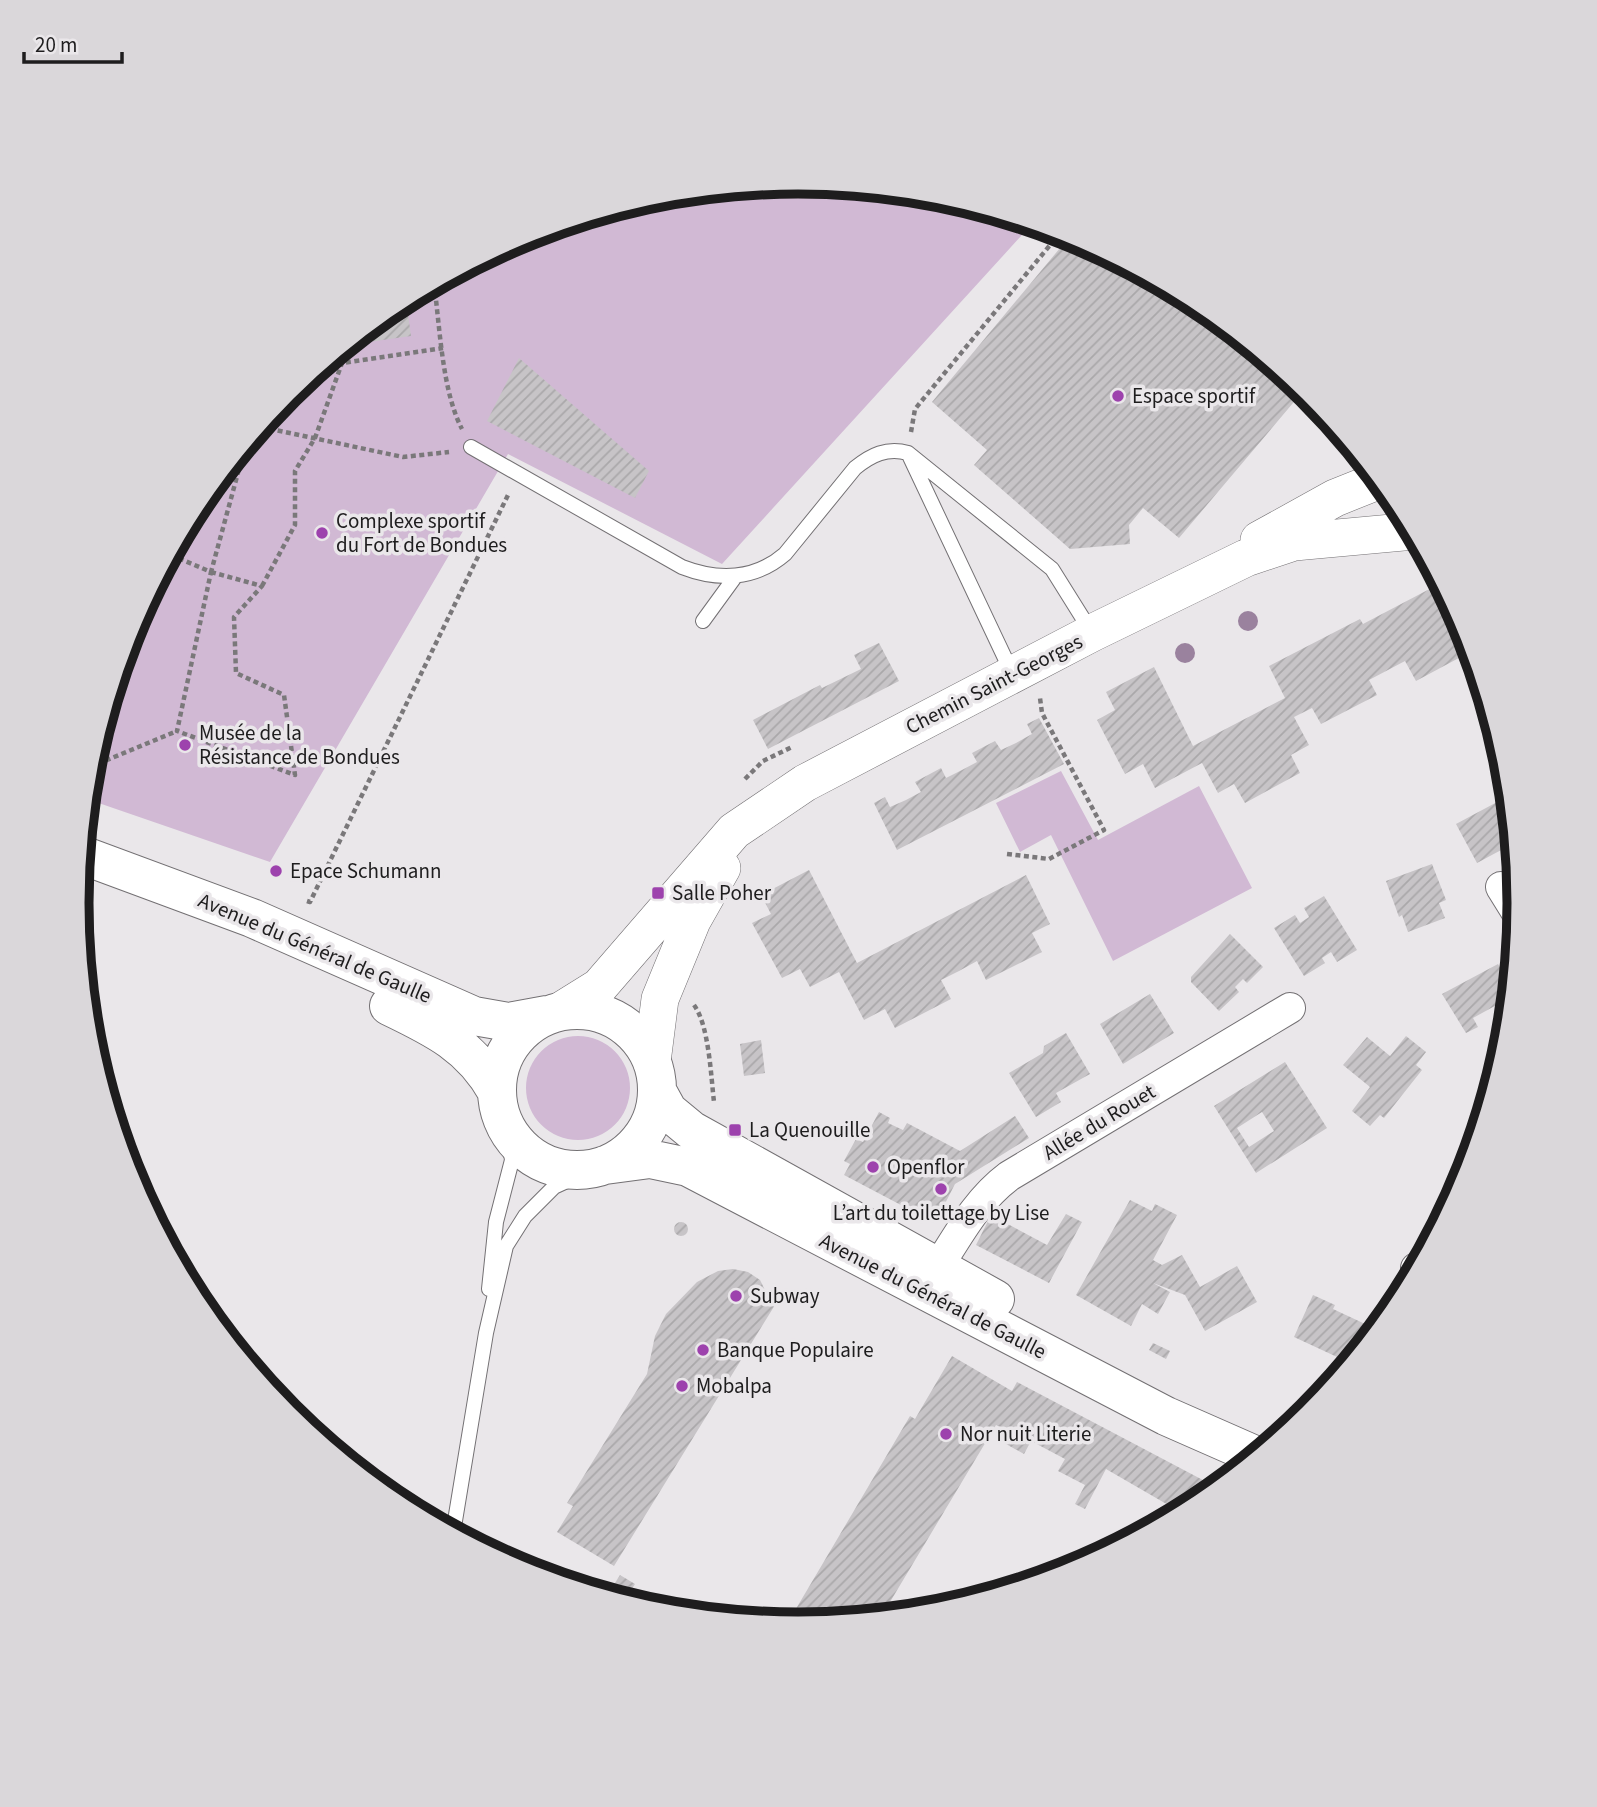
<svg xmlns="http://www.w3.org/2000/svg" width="1597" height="1807" font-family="'Source Sans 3',sans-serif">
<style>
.grass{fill:#d1b9d4}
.building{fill:url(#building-hatch);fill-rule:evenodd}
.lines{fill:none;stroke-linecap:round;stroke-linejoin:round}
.service-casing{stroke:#737073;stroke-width:16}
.minor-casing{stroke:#737073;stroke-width:32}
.tertiary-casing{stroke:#737073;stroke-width:38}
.primary-casing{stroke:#737073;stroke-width:40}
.path{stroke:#7a787a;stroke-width:4.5;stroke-dasharray:5 3.5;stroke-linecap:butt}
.service{stroke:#fff;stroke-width:14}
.minor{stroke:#fff;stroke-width:30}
.tertiary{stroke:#fff;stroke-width:37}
.primary{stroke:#fff;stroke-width:38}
.tree{fill:#9a829e}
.poi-dot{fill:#9d42ad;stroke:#eae7ea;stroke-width:2.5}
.labels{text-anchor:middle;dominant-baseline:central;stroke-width:7;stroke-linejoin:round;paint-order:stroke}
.poi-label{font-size:21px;fill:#1e1d1e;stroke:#eae7ea;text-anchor:start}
.street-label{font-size:21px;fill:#1e1d1e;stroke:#eae7ea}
.rim{fill:none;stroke:#1e1d1e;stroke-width:9}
</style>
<defs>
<pattern id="building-hatch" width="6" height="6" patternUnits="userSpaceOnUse" patternTransform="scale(1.75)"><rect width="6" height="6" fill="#c7c4c7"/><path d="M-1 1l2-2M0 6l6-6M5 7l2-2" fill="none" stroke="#aaa8aa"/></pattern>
</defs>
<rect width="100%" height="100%" fill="#eae7ea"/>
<path class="grass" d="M 799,182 L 940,196 L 1032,224 L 722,564 L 508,454 L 270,862 L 87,799 L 91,762 L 132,627 L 199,502 L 289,393 L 398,303 L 523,237 L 658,196 Z
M 1061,771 L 1098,840 L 1199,786 L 1252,888 L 1113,961 L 1051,835 L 1020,852 L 996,803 Z
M526 1088a52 52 0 1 1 104 0a52 52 0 1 1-104 0Z"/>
<path class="building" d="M 1070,236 L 1200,304 L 1304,390 L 1179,538 L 1143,508 L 1129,525 L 1130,544 L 1070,549 L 974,465 L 987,450 L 932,402 Z
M 406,299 L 411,336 L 362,343 L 361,334 Z
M 519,358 L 649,471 L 635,498 L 487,421 Z
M 1441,583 L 1465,628 L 1459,633 L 1470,652 L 1416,681 L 1405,661 L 1369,680 L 1377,695 L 1321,724 L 1312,708 L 1294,717 L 1309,745 L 1291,755 L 1300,773 L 1245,803 L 1234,784 L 1218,793 L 1202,763 L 1155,788 L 1143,764 L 1125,774 L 1097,720 L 1115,710 L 1106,692 L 1154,667 L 1193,746 L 1285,698 L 1269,666 L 1360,619 L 1363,624 Z
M 879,643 L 899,681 L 768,749 L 753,720 L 820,685 L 822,688 L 861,669 L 854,655 Z
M 1039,718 L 1064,764 L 897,850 L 874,803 L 885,797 L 890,807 L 906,800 L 921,792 L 915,782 L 941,768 L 946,778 L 962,770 L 977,762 L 972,753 L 995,741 L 1001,750 L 1016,743 L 1032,734 L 1027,724 Z
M 1499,801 L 1512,827 L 1514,838 L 1501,845 L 1503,849 L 1477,863 L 1456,824 Z
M 1432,864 L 1446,900 L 1439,903 L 1445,918 L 1408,932 L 1402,915 L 1399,917 L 1386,881 Z
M 809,870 L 857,963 L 1026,875 L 1050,924 L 1032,933 L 1042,952 L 986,980 L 977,961 L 959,971 L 941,980 L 951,999 L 895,1028 L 885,1009 L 864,1020 L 839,972 L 810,987 L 800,969 L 782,978 L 752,923 L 771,914 L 761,895 Z
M 1324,896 L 1357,950 L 1337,962 L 1331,952 L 1322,958 L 1325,963 L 1304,976 L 1274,928 L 1295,915 L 1300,923 L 1309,917 L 1304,908 Z
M 1230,934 L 1263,967 L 1247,983 L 1243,979 L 1235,987 L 1239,992 L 1219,1011 L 1191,982 L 1191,977 Z
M 1498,964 L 1512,988 L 1509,1015 L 1502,1002 L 1473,1018 L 1478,1027 L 1466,1033 L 1442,994 Z
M 1150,994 L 1174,1033 L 1123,1064 L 1100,1024 Z
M 1066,1033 L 1090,1074 L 1056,1093 L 1061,1102 L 1036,1117 L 1009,1073 L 1043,1053 L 1044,1046 Z
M 1406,1036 L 1426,1052 L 1416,1065 L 1422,1070 L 1384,1118 L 1380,1115 L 1370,1126 L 1352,1111 L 1370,1087 L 1343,1065 L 1367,1037 L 1390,1056 Z
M 761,1040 L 765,1073 L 744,1076 L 740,1044 Z
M 1285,1062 L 1327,1128 L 1256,1173 L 1214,1106 ZM 1262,1112 L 1274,1131 L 1249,1147 L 1237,1128 Z
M 879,1112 L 890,1118 L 888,1123 L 903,1130 L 907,1123 L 960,1151 L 1015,1116 L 1029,1138 L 955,1184 L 935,1223 L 844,1175 L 850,1164 L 844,1161 L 856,1139 L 863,1142 Z
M 1130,1200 L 1152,1211 L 1155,1204 L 1177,1215 L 1153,1260 L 1162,1265 L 1182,1255 L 1200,1287 L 1237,1266 L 1257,1302 L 1205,1331 L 1185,1295 L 1153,1283 L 1170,1292 L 1158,1314 L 1142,1304 L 1131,1326 L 1076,1295 Z
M 1066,1214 L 1082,1222 L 1049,1283 L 976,1245 L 991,1215 L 1047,1245 Z
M674 1229a7 7 0 1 1 14 0a7 7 0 1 1-14 0Z
M 733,1269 L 748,1272 L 760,1280 L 771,1302 L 775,1305 L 614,1566 L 557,1532 L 573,1506 L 567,1503 L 647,1374 L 655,1336 L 666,1314 L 697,1282 L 718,1271 Z
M 1313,1295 L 1335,1305 L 1333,1309 L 1378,1330 L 1350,1363 L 1294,1337 Z
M 1153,1343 L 1170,1351 L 1166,1359 L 1149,1350 Z
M 952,1356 L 1012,1391 L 1017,1382 L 1218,1488 L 1182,1513 L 1106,1469 L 1085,1509 L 1075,1504 L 1085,1485 L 1058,1471 L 1065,1459 L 1031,1441 L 1024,1454 L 1006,1444 L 1011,1433 L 996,1425 L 881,1617 L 787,1624 L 910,1416 L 915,1419 Z
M 620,1575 L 635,1584 L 625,1600 L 610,1591 Z"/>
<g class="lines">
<defs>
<path id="service" d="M 471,447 L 682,567 C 718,581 755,580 785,554 L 855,468 C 871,455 887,447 908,453 L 1052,569 L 1092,633
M 910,457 L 1012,673
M 703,621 L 735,577
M 489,1289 L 496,1222 L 512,1160 L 507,1129
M 453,1533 L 486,1333 L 506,1246 L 525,1216 L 554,1187 L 593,1169"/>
<path id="minor" d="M 1501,887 L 1519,916
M 938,1267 C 959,1234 977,1200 1009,1176 L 1290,1008
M 1416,1268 L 1418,1268"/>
<path id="tertiary" d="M 1259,540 L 1335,498 L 1380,480
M 562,1010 L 599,987 L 734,831 L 805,783 L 1092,633 L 1246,558 L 1294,542 L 1414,531
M 652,1062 L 660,999 L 692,921 L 722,868"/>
<path id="primary" d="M 82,855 L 252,918 L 474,1016 L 509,1022 L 547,1015
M 389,1006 C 435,1028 472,1046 497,1092
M497 1090a80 80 0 1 1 160 0a80 80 0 1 1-160 0Z
M 657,1091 L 668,1111 L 691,1130 L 995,1299
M 605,1165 L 650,1159 L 688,1167 L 1166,1416 L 1257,1456"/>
</defs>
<use href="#service" class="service-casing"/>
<use href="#minor" class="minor-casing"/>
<use href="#tertiary" class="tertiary-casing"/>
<use href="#primary" class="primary-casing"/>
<path class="path" d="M 434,284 C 440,327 442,391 462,429
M 341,350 L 342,363 L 443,348
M 261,427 L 403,457 L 449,452
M 911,432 L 915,409 L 1060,233
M 171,555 L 211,572 L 245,447
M 211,572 L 262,586 L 234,617 L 236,673 L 284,695 L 295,775 L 177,731 Z
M 262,586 L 295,525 L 295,471 L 315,438 L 342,363
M 90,767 L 177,731
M 745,779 L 763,761 L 792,747
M 1007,854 L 1049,859 L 1104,830 L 1042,713 L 1040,698
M 307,901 L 310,902 L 508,495
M 694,1005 C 709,1025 711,1077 714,1102"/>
<use href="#service" class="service"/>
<use href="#minor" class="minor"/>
<use href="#tertiary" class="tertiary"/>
<use href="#primary" class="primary"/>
</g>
<g class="tree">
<circle cx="1248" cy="621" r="10"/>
<circle cx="1185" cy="653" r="10"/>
</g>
<g class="poi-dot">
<circle cx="1118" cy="396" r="7"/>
<circle cx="322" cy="533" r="7"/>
<circle cx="185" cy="745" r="7"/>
<circle cx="276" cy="871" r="7"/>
<rect x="651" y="886" width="14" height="14" rx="3.5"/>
<rect x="728" y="1123" width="14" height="14" rx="3.5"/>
<circle cx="873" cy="1167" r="7"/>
<circle cx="941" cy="1189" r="7"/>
<circle cx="736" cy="1296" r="7"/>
<circle cx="703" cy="1350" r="7"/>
<circle cx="682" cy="1386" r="7"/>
<circle cx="946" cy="1434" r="7"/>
</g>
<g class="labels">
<g class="poi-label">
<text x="1132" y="396">Espace sportif</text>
<text x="336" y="521">Complexe sportif<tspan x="336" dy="24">du Fort de Bondues</tspan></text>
<text x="199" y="733">Musée de la<tspan x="199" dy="24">Résistance de Bondues</tspan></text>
<text x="290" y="871">Epace Schumann</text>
<text x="672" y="893">Salle Poher</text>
<text x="749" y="1130">La Quenouille</text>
<text x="887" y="1167">Openflor</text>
<text x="941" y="1213" text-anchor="middle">L’art du toilettage by Lise</text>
<text x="750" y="1296">Subway</text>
<text x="717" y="1350">Banque Populaire</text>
<text x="696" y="1386">Mobalpa</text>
<text x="960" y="1434">Nor nuit Literie</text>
</g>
<g class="street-label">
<text transform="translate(994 684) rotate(-27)">Chemin Saint-Georges</text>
<text transform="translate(315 948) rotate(23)">Avenue du Général de Gaulle</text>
<text transform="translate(1099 1122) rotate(-31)">Allée du Rouet</text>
<text transform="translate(933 1296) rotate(27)">Avenue du Général de Gaulle</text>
</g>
</g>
<path d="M0 0H1597V1807H0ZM89 903a709 709 0 1 1 1418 0a709 709 0 1 1-1418 0Z" fill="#dad7da" fill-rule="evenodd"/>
<path class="rim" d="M89 903a709 709 0 1 1 1418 0a709 709 0 1 1-1418 0Z"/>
<path d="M24 52v10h98v-10" fill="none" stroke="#1e1d1e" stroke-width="3.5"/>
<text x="35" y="52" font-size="21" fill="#1e1d1e" stroke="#eae7ea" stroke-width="5" paint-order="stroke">20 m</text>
</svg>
